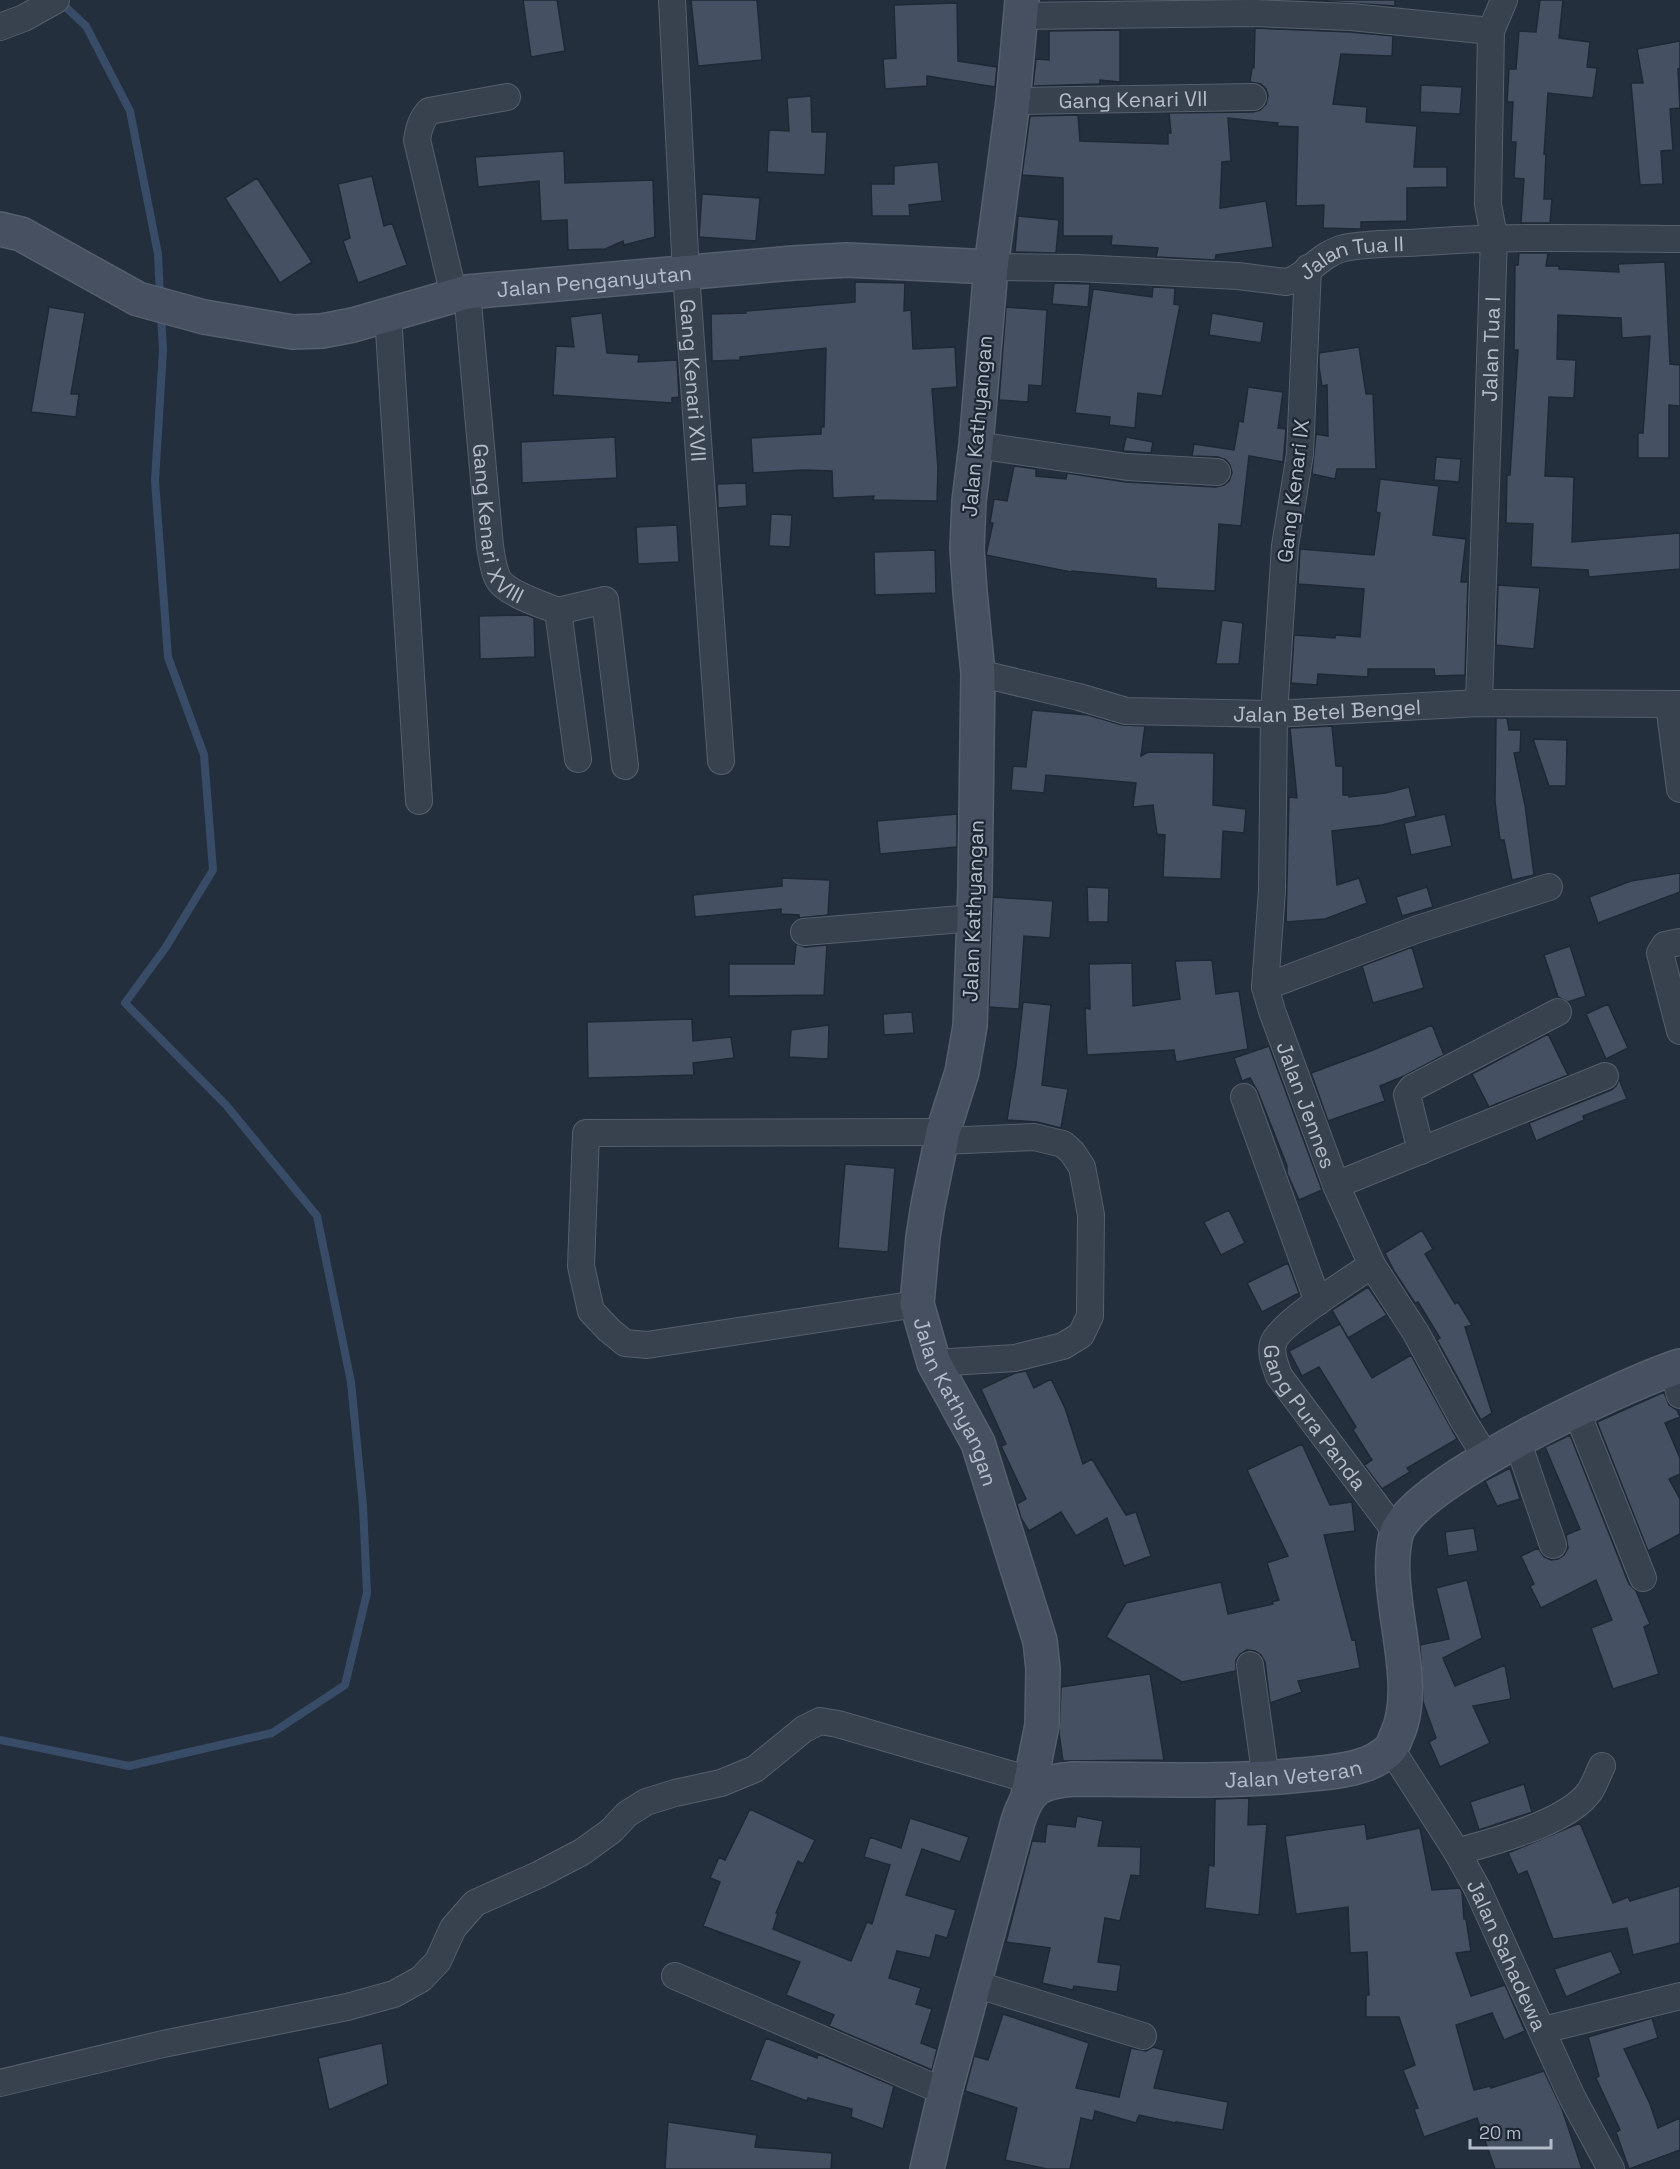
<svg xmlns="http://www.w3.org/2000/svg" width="1680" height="2169" font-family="'Space Grotesk',sans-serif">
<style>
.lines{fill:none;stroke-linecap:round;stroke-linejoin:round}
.stream{stroke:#394c67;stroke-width:8}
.building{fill:#455162;stroke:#1f2835;stroke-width:1.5}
.street-casing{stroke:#565f6c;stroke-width:28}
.secondary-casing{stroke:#565f6c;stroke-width:36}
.street{stroke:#38414e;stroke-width:26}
.secondary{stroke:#465061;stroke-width:33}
.labels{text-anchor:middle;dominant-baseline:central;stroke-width:4.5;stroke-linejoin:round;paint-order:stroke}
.street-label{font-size:21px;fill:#b4bcc9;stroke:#1d2633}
</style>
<rect width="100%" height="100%" fill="#242f3e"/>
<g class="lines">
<path class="stream" d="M 58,0 L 86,26 L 130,111 L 158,254 L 160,298
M 0,1740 L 129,1766 L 272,1733 L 345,1685 L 367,1593 L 363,1506 L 351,1382 L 317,1216 L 226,1105 L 125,1003 L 166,947 L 213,870 L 204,755 L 168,657 L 155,481 L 163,350 L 161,314"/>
</g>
<path class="building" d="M 523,0 L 557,0 L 565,51 L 531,57 Z
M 691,0 L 757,0 L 762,60 L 698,66 Z
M 1303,0 L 1395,0 L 1395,6 Z
M 1540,0 L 1563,0 L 1559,38 L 1590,42 L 1587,67 L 1597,68 L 1593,98 L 1548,93 L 1544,154 L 1546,154 L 1544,199 L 1552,199 L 1550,223 L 1521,223 L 1524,179 L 1514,178 L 1516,142 L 1511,142 L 1513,102 L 1507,102 L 1509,69 L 1516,69 L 1519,31 L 1536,32 Z
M 957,3 L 958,61 L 997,67 L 995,87 L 927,76 L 927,86 L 885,89 L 883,59 L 896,58 L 894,5 Z
M 1255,28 L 1350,32 L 1393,36 L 1392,56 L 1341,54 L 1333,104 L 1367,107 L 1366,122 L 1417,126 L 1414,167 L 1447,167 L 1447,187 L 1407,188 L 1407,221 L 1361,222 L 1361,229 L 1323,228 L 1324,205 L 1296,206 L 1298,127 L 1277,126 L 1278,123 L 1228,118 L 1231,161 L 1222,162 L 1220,208 L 1266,201 L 1273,247 L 1216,255 L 1215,260 L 1156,257 L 1158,248 L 1111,245 L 1112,236 L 1063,236 L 1063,178 L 1022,175 L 1030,116 L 1078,115 L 1080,141 L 1168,144 L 1168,133 L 1171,133 L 1169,113 L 1253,112 L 1260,110 L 1266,104 L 1268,96 L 1266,89 L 1261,84 L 1250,82 L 1252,68 L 1254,68 Z
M 1120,30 L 1120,82 L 1100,80 L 1100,84 L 1033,86 L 1036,59 L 1049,60 L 1049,31 Z
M 1680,41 L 1680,68 L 1678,69 L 1680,108 L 1670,109 L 1673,150 L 1661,151 L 1663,184 L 1640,185 L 1631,83 L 1643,83 L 1637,49 Z
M 1421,85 L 1462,87 L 1460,114 L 1420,112 Z
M 811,96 L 812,132 L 827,132 L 825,175 L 767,172 L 769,130 L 789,131 L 787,98 Z
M 564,151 L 565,183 L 653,180 L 655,237 L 624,245 L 623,241 L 605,249 L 568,250 L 567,220 L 541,221 L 539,181 L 478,187 L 475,157 Z
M 938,162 L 942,201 L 909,205 L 910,216 L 872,216 L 871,184 L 894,184 L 894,166 Z
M 372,176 L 384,226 L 392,223 L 407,265 L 358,283 L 343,241 L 350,238 L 338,184 Z
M 257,178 L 312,262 L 280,283 L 225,198 Z
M 702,194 L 760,198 L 756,241 L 699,237 Z
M 1018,216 L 1059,220 L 1056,253 L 1015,252 Z
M 1519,253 L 1548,253 L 1546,266 L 1559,266 L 1559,269 L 1619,272 L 1618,264 L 1665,262 L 1670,364 L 1680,365 L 1680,406 L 1669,405 L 1669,458 L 1638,458 L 1638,433 L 1643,433 L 1650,336 L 1622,338 L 1621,318 L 1558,315 L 1557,359 L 1576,360 L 1574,398 L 1549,397 L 1545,476 L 1574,477 L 1572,542 L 1680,533 L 1680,569 L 1589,577 L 1588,570 L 1531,567 L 1533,524 L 1506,523 L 1507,475 L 1510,475 L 1518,350 L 1514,350 L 1515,265 L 1518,265 Z
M 855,282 L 905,283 L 904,311 L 911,310 L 913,349 L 955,347 L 957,387 L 932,389 L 938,468 L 937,501 L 873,500 L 874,496 L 833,498 L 832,471 L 803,470 L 753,473 L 751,438 L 821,434 L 821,427 L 824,427 L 826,348 L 740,357 L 740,360 L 712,361 L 711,314 L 746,313 L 746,311 L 855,302 Z
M 1054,283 L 1090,284 L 1088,307 L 1052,304 Z
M 1153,287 L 1175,288 L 1174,304 L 1180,305 L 1162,396 L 1138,393 L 1135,428 L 1109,425 L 1110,417 L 1075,413 L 1093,289 L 1152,297 Z
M 49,307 L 85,313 L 71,394 L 79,394 L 76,417 L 31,412 Z
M 1006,307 L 1047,310 L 1042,386 L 1029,385 L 1028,402 L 999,400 Z
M 602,313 L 607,353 L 639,355 L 638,362 L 677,360 L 679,397 L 672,398 L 672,403 L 553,395 L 556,346 L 574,347 L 570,317 Z
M 1212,313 L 1264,322 L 1261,343 L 1209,335 Z
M 1359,347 L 1366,394 L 1373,394 L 1376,469 L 1337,469 L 1335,479 L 1312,474 L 1316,434 L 1328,436 L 1327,385 L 1322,386 L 1319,367 L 1319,353 Z
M 1248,387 L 1283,392 L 1278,428 L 1286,429 L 1283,462 L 1249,456 L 1241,526 L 1219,524 L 1215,591 L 1156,588 L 1156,579 L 1072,571 L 1071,572 L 986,555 L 993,523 L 990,523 L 994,499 L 1007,501 L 1014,466 L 1036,469 L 1036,476 L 1066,479 L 1067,473 L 1126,482 L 1216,487 L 1224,485 L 1229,481 L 1232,473 L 1230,465 L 1226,460 L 1218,457 L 1192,456 L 1194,444 L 1234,450 L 1239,421 L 1243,422 Z
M 615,437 L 617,478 L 522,483 L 521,442 Z
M 1126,437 L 1153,442 L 1151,453 L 1123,451 Z
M 1436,457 L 1461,459 L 1459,482 L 1434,480 Z
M 1380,479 L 1439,486 L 1433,535 L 1466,539 L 1461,582 L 1468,582 L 1465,675 L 1435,676 L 1434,669 L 1368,669 L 1368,677 L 1318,674 L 1317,685 L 1291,683 L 1294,635 L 1335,638 L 1335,635 L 1360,637 L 1364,589 L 1298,584 L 1300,549 L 1374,555 L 1380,513 L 1376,512 Z
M 746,483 L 747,506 L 718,508 L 717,484 Z
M 771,514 L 792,515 L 790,547 L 769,546 Z
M 677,525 L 679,562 L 638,564 L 636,527 Z
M 935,550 L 936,593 L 875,595 L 874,552 Z
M 1498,585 L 1540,588 L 1534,649 L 1496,645 Z
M 527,615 L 534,618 L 535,657 L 480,659 L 479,616 Z
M 1222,620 L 1243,623 L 1239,664 L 1216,664 Z
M 1032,710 L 1088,715 L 1122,725 L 1145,726 L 1141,756 L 1148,752 L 1214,753 L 1213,805 L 1246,809 L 1244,833 L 1223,831 L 1221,879 L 1163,877 L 1165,835 L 1157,834 L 1153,805 L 1133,807 L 1136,783 L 1046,775 L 1044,793 L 1011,790 L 1013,766 L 1026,767 Z
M 1496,718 L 1507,718 L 1509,730 L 1521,730 L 1520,752 L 1514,753 L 1525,805 L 1534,875 L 1512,880 L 1504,840 L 1500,840 L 1495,802 Z
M 1332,726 L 1336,766 L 1343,766 L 1343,795 L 1349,795 L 1349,797 L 1386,793 L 1409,787 L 1416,816 L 1382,825 L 1332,831 L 1337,885 L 1359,878 L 1367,903 L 1325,919 L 1286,922 L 1289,797 L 1297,798 L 1290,728 Z
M 1533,739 L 1567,740 L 1566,786 L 1549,786 Z
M 957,814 L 957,847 L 880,854 L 877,821 Z
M 1445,814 L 1452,846 L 1411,855 L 1404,823 Z
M 1680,873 L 1680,892 L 1598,923 L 1589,897 L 1631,881 Z
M 782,878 L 830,880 L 828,915 L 799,918 L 799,915 L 781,914 L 781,909 L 695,917 L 693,895 L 782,886 Z
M 1087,887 L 1109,888 L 1108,922 L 1088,922 Z
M 1427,887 L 1433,907 L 1402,916 L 1396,897 Z
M 993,897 L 1053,901 L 1050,938 L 1024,936 L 1019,1009 L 989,1007 Z
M 796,944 L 805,947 L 827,945 L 824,995 L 729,996 L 729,964 L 794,964 Z
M 1570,946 L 1586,996 L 1568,1002 L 1558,997 L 1544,955 Z
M 1412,947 L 1424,988 L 1373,1003 L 1362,966 Z
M 1212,960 L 1216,994 L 1239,991 L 1248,1049 L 1176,1062 L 1174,1050 L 1087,1055 L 1085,1008 L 1090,1009 L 1089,964 L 1132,963 L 1133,1006 L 1180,999 L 1175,961 Z
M 1023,1002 L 1051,1005 L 1042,1085 L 1068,1089 L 1061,1128 L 1037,1122 L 1007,1120 L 1016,1065 Z
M 1608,1004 L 1628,1048 L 1606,1059 L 1586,1014 Z
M 912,1012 L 914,1033 L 884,1035 L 883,1014 Z
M 692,1019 L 693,1041 L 731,1037 L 734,1058 L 693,1063 L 694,1075 L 588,1078 L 587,1022 Z
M 829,1025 L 828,1059 L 789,1057 L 791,1030 Z
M 1432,1025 L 1444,1055 L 1404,1076 L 1380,1086 L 1385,1101 L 1328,1121 L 1311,1073 L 1373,1050 Z
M 1548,1034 L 1568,1075 L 1489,1107 L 1472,1074 Z
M 1269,1046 L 1322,1190 L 1299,1200 L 1287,1173 L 1287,1166 L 1258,1092 L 1250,1078 L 1242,1081 L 1234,1058 Z
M 1619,1079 L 1627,1099 L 1583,1116 L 1584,1120 L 1536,1141 L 1529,1123 L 1611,1090 L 1616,1086 Z
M 845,1164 L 895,1168 L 888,1252 L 838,1248 Z
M 1229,1210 L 1245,1243 L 1221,1255 L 1204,1222 Z
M 1422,1230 L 1433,1249 L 1425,1254 L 1455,1304 L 1458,1302 L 1472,1325 L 1465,1327 L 1492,1413 L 1481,1420 L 1437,1340 L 1440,1338 L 1418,1302 L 1415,1303 L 1394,1271 L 1385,1253 Z
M 1288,1263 L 1299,1293 L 1262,1312 L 1247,1283 Z
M 1368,1287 L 1387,1315 L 1348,1338 L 1332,1310 Z
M 1340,1324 L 1372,1378 L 1411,1355 L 1457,1439 L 1407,1468 L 1410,1472 L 1382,1489 L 1364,1465 L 1372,1460 L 1353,1430 L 1356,1427 L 1319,1367 L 1302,1376 L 1289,1351 Z
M 1026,1371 L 1034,1388 L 1051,1379 L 1065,1408 L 1083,1464 L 1092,1459 L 1126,1515 L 1136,1512 L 1151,1556 L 1124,1566 L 1107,1518 L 1076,1536 L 1061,1512 L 1029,1531 L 1021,1518 L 1017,1504 L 1026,1499 L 1001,1446 L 1006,1444 L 981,1389 L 1015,1373 Z
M 1664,1392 L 1669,1405 L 1677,1410 L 1680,1417 L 1665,1423 L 1680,1458 L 1680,1474 L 1669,1479 L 1680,1499 L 1680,1534 L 1648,1551 L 1597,1422 Z
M 1570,1435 L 1629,1584 L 1636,1591 L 1650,1624 L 1644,1627 L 1659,1674 L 1613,1689 L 1591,1628 L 1612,1620 L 1596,1580 L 1541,1608 L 1530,1586 L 1534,1584 L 1521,1556 L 1538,1548 L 1544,1557 L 1551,1560 L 1558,1559 L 1564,1555 L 1568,1548 L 1566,1535 L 1580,1529 L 1545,1447 Z
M 1302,1444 L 1330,1505 L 1352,1502 L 1355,1531 L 1324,1535 L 1352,1640 L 1355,1639 L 1360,1668 L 1298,1681 L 1302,1692 L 1270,1703 L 1265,1662 L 1261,1655 L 1255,1651 L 1247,1650 L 1240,1654 L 1236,1660 L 1236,1671 L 1182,1682 L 1106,1637 L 1126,1603 L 1221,1582 L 1228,1614 L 1273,1604 L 1272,1602 L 1279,1600 L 1267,1563 L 1288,1556 L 1247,1470 Z
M 1510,1468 L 1520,1499 L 1497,1506 L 1485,1481 Z
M 1474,1528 L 1478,1551 L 1448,1556 L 1445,1532 Z
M 1467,1580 L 1482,1638 L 1443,1658 L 1455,1686 L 1505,1665 L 1511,1699 L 1473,1706 L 1490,1743 L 1440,1767 L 1429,1742 L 1436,1738 L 1423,1702 L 1420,1645 L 1449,1639 L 1436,1588 Z
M 1150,1674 L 1164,1760 L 1063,1761 L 1059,1733 L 1061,1687 Z
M 1524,1784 L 1532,1812 L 1479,1830 L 1470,1802 Z
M 1249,1798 L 1248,1825 L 1267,1824 L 1259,1915 L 1205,1908 L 1209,1865 L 1214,1866 L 1215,1799 Z
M 750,1809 L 815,1840 L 803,1864 L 798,1861 L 776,1913 L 778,1913 L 773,1929 L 851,1961 L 867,1922 L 872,1924 L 890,1865 L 864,1857 L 870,1837 L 901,1848 L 910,1818 L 969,1837 L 960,1862 L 922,1849 L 906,1895 L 956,1910 L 947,1938 L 936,1935 L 930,1958 L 897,1951 L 889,1978 L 921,1988 L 916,2004 L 932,2009 L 921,2043 L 937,2049 L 932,2070 L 829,2026 L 834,2015 L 786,1995 L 800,1962 L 703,1926 L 720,1882 L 710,1878 L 719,1857 L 725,1860 Z
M 1077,1816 L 1103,1821 L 1098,1846 L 1141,1847 L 1140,1876 L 1131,1875 L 1120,1921 L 1105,1918 L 1098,1962 L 1121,1965 L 1117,1992 L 1074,1986 L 1073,1990 L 1042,1983 L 1050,1948 L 1006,1942 L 1032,1841 L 1045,1842 L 1047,1824 L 1075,1827 Z
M 1580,1823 L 1613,1903 L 1628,1897 L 1630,1901 L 1680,1886 L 1680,1943 L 1633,1955 L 1627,1928 L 1553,1939 L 1527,1871 L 1518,1875 L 1508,1853 Z
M 1365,1824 L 1367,1839 L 1420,1828 L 1432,1890 L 1460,1888 L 1462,1892 L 1464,1919 L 1466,1919 L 1471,1951 L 1456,1953 L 1471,1996 L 1505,1985 L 1525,2031 L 1504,2040 L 1492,2013 L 1456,2025 L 1474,2090 L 1490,2086 L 1491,2088 L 1544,2071 L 1562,2109 L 1582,2169 L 1495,2169 L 1477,2118 L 1424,2137 L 1414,2109 L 1418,2108 L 1403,2070 L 1415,2065 L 1399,2017 L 1366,2017 L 1366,1995 L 1369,1995 L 1367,1952 L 1350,1953 L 1348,1907 L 1296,1914 L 1285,1836 Z
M 1611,1951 L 1621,1973 L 1566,1997 L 1554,1969 Z
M 1003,2014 L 1089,2043 L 1076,2088 L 1119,2097 L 1131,2048 L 1146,2051 L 1153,2047 L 1164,2050 L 1154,2088 L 1228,2102 L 1223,2130 L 1176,2122 L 1176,2123 L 1139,2115 L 1136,2123 L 1095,2111 L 1093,2121 L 1081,2118 L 1070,2169 L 1047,2169 L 1005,2160 L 1017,2108 L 965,2091 L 974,2056 L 988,2060 Z
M 1652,2018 L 1658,2038 L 1624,2049 L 1650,2104 L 1658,2128 L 1680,2118 L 1680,2150 L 1629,2169 L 1616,2132 L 1620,2130 L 1596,2078 L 1599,2076 L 1588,2037 Z
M 766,2038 L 817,2058 L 818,2054 L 894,2086 L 883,2129 L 851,2117 L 852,2109 L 808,2098 L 807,2101 L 750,2080 Z
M 382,2043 L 388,2084 L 329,2110 L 318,2058 Z
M 668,2122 L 757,2135 L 755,2147 L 832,2153 L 831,2169 L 665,2169 Z"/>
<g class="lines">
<defs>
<g id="street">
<path id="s1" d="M 672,0 L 686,273 L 721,761"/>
<path d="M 1021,16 L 1254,13 L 1351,17 L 1491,31"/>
<path d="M 0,27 L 24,18 L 56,0"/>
<path id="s2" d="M 1013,101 L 1253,97"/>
<path id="s3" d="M 991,267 L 1077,268 L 1238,276 L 1286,282 C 1306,278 1319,254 1344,248 C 1370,243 1399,244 1425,242 C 1510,236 1595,238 1680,239"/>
<path id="s4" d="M 1308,268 L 1300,454 L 1285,546 L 1274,714 L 1272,890 L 1265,987 L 1272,1011 L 1336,1185 L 1372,1265 L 1416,1333 L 1463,1420 L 1487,1459"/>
<path id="s5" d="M 467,292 L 490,546 C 492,557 493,569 498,579 C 507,594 541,604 558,611 L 578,759"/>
<path d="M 454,296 L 417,140 C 419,128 421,120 429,111 L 507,97"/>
<path d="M 388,315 L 419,801"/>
<path d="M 976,445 L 1127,467 L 1217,472"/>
<path d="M 558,611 L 605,600 L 625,766"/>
<path id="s6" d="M 978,673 L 1079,697 L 1126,711 L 1274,714 L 1479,703 L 1680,704"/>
<path id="s7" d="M 1479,703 L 1494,237 L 1488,204 L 1491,31 L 1504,0"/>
<path d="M 1669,705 L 1680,789"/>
<path d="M 804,932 L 974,918"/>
<path d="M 1680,942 L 1665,945 L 1660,953 L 1680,1031"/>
<path d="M 1265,987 L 1418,929 L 1549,887"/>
<path d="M 1244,1097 L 1318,1302"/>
<path d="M 1421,1151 L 1407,1095 L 1412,1088 L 1558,1012"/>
<path d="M 1336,1185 L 1605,1076"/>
<path id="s8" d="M 1372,1265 C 1353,1278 1277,1325 1273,1344 C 1270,1355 1276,1366 1279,1376 L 1396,1532"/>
<path d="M 917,1304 L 647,1345 L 625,1343 L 609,1330 L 591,1311 L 581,1266 L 586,1133 L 943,1132"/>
<path d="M 934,1363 L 1015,1358 L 1063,1346 L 1081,1335 L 1090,1316 L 1091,1215 L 1082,1167 L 1072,1152 L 1063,1144 L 1034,1137 L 942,1141"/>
<path d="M 1673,1368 L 1680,1395"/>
<path d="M 1576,1410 L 1643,1578"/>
<path d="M 1517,1440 L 1553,1545"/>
<path d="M 1250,1665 L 1266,1779"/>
<path id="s9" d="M 1391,1749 L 1457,1852 L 1478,1890 L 1572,2097 L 1611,2169"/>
<path d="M 1457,1852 C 1494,1841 1568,1823 1590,1791 C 1595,1783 1598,1774 1602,1766"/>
<path d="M 675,1976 L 945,2092"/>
<path d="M 975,1984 L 1143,2036"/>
<path d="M 1543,2030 L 1680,1996"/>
<path d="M 0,2083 L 163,2044 L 347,2007 L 394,1994 L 421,1979 L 438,1961 L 453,1928 L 475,1903 L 538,1875 L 582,1852 L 611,1831 L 627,1814 L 646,1802 L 675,1793 L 721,1783 L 755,1769 L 804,1729 L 820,1721 L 838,1724 L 1030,1780"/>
</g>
<g id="secondary">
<path id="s10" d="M 1022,0 L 1013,101 L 991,267 L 976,445 L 969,501 L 967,549 L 970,592 L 978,673 L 975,887 L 970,1026 L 962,1072 L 943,1132 L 928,1205 L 923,1237 L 917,1304 L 934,1363 L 978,1443 L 1040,1641 L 1043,1669 L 1042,1725 L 1028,1795"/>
<path id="s11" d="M 0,229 L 21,234 L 138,299 L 204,317 L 293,332 L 322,331 L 353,325 L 467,292 L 793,263 L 847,260 L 991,267"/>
<path id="s12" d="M 927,2169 L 945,2092 L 1018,1821 C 1029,1787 1040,1782 1074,1779 C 1149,1779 1226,1783 1301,1775 C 1321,1773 1343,1772 1363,1765 C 1371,1763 1385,1755 1390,1749 C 1393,1746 1395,1740 1396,1737 C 1423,1682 1381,1595 1396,1535 C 1408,1484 1627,1383 1680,1366"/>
</g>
</defs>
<use href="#street" class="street-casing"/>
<use href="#secondary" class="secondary-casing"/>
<use href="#street" class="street"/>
<use href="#secondary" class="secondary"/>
</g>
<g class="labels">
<g class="street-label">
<text stroke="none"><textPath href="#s2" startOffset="120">Gang Kenari VII</textPath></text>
<text stroke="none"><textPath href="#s3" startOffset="368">Jalan Tua II</textPath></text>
<text stroke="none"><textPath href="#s11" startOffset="621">Jalan Penganyutan</textPath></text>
<text stroke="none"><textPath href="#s7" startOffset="354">Jalan Tua I</textPath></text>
<text stroke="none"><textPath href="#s1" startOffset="381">Gang Kenari XVII</textPath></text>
<text transform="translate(977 426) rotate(-85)">Jalan Kathyangan</text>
<text transform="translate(1293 491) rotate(-83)">Gang Kenari IX</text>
<text stroke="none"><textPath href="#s5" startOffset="236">Gang Kenari XVIII</textPath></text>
<text stroke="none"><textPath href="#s6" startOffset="354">Jalan Betel Bengel</textPath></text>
<text transform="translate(973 911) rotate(-88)">Jalan Kathyangan</text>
<text stroke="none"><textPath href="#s4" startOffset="846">Jalan Jennes</textPath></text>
<text stroke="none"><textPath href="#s10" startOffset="1419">Jalan Kathyangan</textPath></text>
<text stroke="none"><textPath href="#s8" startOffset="214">Gang Pura Panda</textPath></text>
<text stroke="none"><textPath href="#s12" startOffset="656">Jalan Veteran</textPath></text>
<text stroke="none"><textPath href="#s9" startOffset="237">Jalan Sahadewa</textPath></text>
</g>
</g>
<path d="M1470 2139v9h81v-9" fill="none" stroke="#b4bcc9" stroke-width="3"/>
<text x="1479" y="2139" font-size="18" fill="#b4bcc9" stroke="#1d2633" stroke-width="4.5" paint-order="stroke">20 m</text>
</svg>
